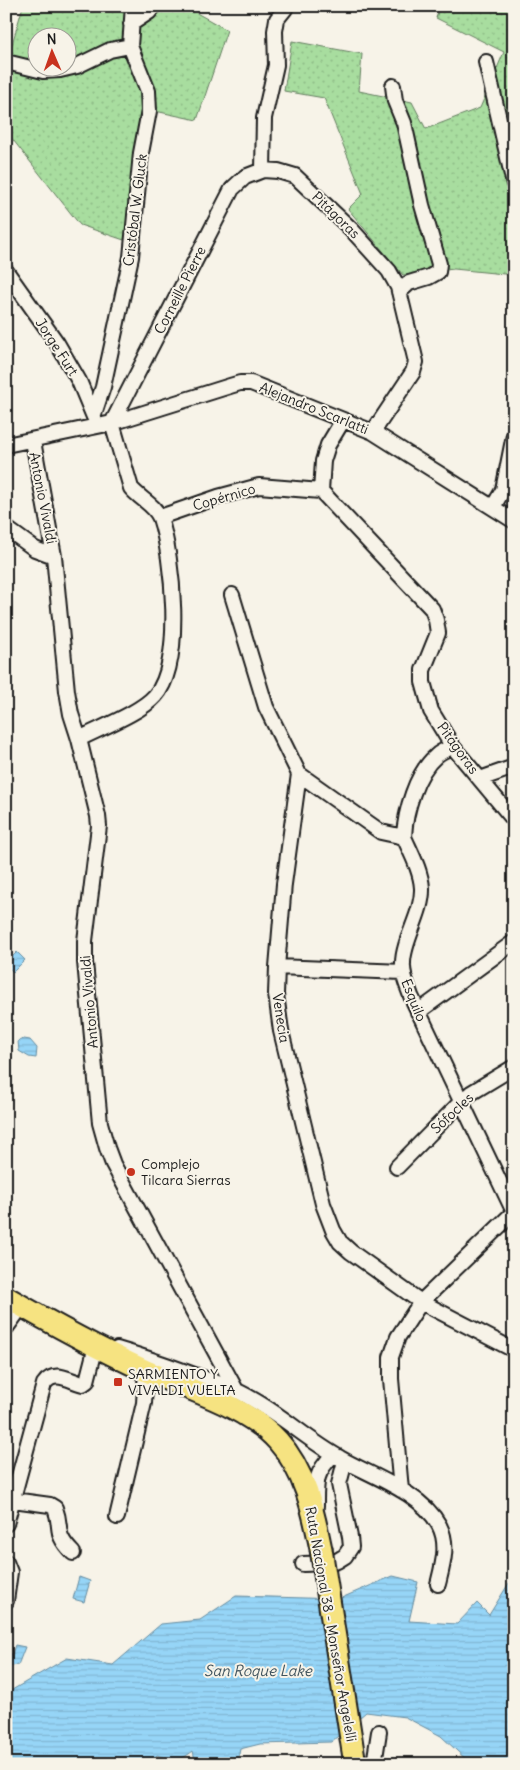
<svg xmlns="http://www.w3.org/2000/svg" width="520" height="1770" font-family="Delius,sans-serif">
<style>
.grass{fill:url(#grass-dots);stroke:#627c5e;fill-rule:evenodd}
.water{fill:url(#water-rules);stroke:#658b9f}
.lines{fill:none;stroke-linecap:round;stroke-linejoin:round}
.street-casing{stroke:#1c1c1c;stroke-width:18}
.primary-casing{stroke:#1c1c1c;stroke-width:25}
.street{stroke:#f7f3e8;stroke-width:14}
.primary{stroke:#f6e381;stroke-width:21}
.primary-bridge-casing{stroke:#1c1c1c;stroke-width:25;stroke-linecap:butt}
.primary-bridge{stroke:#f6e381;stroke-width:21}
.poi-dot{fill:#c8321e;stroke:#f7f3e8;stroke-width:2}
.labels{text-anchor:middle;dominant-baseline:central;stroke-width:4;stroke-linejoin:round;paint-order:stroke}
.street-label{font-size:14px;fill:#1c1c1c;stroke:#f7f3e8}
.poi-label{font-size:14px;fill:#1c1c1c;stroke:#f7f3e8;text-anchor:start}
.water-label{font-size:15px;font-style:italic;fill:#41545e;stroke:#f7f3e8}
</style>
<defs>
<pattern id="grass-dots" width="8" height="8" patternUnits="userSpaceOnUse" patternTransform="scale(1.25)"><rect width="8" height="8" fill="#a8dd9f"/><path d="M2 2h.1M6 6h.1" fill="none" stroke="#90bd88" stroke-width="1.8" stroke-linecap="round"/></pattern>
<pattern id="water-rules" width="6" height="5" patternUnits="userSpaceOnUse" patternTransform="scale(1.25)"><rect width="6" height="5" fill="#96d5f7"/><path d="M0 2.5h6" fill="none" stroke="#81b6d3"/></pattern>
</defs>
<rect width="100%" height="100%" fill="#f7f3e8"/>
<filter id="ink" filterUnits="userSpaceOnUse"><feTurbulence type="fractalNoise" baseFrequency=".02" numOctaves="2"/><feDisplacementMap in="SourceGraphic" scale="10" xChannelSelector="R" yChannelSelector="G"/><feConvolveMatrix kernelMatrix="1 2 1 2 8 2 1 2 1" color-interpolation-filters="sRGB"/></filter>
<g filter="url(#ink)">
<path class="grass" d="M 23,6 L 184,6 L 227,30 L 197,120 L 141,108 L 124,240 L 80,225 L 6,131 L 6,65 ZM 38,38 L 68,38 L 68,68 L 38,68 Z
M 440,6 L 514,6 L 514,168 L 505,169 L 514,203 L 514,275 L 454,269 L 403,275 L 348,209 L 363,194 L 324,98 L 284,91 L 292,41 L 362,54 L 359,91 L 412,102 L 426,129 L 480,108 L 504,52 L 436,18 Z"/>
<path class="water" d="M 17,952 L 25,960 L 13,972 L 6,965 L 6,963 Z
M 24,1039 L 30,1040 L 37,1048 L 36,1058 L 29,1057 L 19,1051 L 18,1041 Z
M 393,1576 L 418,1582 L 409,1621 L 457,1624 L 477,1603 L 489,1615 L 509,1583 L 514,1580 L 514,1764 L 471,1764 L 441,1736 L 405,1717 L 366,1712 L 331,1742 L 260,1744 L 240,1749 L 237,1764 L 196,1764 L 193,1751 C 179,1762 173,1761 157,1755 L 150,1764 L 6,1764 L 6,1691 L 12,1690 L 67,1658 L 113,1665 L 161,1624 L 200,1620 L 236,1596 L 339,1599 Z
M 79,1577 L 90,1581 L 84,1602 L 73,1599 Z
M 15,1645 L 25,1647 L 18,1665 L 6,1667 L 6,1655 L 12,1654 Z"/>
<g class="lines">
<defs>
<path id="street" d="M 131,24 L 149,12 L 154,6
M 6,62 L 43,71 L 60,70 L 77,66 L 110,50 L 130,46
M 486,62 L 514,184
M 393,86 L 395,101 L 404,123 L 422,205 L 439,264 L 438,272 L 429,277 L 409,283 L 399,292
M 263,170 L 264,118 L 276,65 L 275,31 L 277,19 L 285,9
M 6,271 L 57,343 L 79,381 L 94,417
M 94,414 L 103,387 L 131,257 L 141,153 L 149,111 L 148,91 L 130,46 L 133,6
M 343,420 L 328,445 L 323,461 L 321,491 L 432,609 L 436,620 L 438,633 L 423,670 L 423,682 L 431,711 L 453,747 L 514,820
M 33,441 L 54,556 L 67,691 L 71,714 L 79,739 L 98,816 L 99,826 L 85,941 L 85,962 L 100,1123 L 107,1148 L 113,1164 L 236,1390
M 6,445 L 112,423 L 230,386 L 240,383 L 251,383 L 373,432 L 514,521
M 493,507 L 503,490 L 514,435
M 160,517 L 218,497 L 259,486 L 321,491
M 6,528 L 35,549 L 54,556
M 232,595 L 266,707 L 299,774 L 284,884 L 277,967 L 276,994 L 281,1031 L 323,1204 L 333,1230 L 340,1242 L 351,1252 L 421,1302 L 514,1350
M 79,739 C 100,728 140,713 155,696 C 184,664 173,557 160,518 C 155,505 140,499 131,488 L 112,423 L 232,189 L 245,177 L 263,170 L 278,171 L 295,176 L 351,229 L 389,271 L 398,287 L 416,362 L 413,372 L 373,432
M 299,774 L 381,832 L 404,837 C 411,853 421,871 422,888 C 423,913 403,940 403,963 C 402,974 407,985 411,996 L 514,1212
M 480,779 L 514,767
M 404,837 C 405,812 416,773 436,756 C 440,752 447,749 453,747
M 277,967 L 403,972
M 418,1012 L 514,942
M 397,1167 L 461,1102 L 471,1093 L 514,1067
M 6,1328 L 22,1306
M 117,1349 C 145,1357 172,1367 200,1377 C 218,1383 236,1389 252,1399 C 283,1416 309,1441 340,1458 C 371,1476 421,1492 439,1525 C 449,1544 443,1564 438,1584
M 401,1490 L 391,1379 L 391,1357 L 398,1337 L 421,1302 L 514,1212
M 13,1500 L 50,1505 L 55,1508 C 63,1529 53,1533 73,1553
M 316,1506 C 316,1481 315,1473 333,1455
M 117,1517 L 144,1403 L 146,1370
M 6,1524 L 44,1384 C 54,1369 70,1381 83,1384 L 87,1381 L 96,1346
M 6,1562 L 10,1572 L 6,1601
M 303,1564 L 330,1563 L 337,1561 L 345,1556 L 351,1547 L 350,1537 L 339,1484 L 345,1461
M 374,1764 L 379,1732"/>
<path id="primary" d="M 6,1297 C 51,1323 97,1348 144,1370 C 187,1389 247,1406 278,1441 C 305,1471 313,1510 321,1549"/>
</defs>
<use href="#street" class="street-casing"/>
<use href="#primary" class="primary-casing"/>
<use href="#street" class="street"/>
<use href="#primary" class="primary"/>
<defs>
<path id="primary-bridge" d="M 321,1549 L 355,1764"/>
</defs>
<use href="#primary-bridge" class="primary-bridge-casing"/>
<use href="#primary-bridge" class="primary-bridge"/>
</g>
</g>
<g class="poi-dot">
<circle cx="131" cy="1172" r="5"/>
<rect x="113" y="1377" width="10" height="10" rx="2.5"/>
</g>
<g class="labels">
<g class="street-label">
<text transform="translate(135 210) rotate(-83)">Cristóbal W. Gluck</text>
<text transform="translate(336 215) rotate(44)">Pitágoras</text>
<text transform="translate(180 290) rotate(-63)">Corneille Pierre</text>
<text transform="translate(57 347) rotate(57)">Jorge Furt</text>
<text transform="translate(314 408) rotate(22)">Alejandro Scarlatti</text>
<text transform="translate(224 497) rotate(-16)">Copérnico</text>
<text transform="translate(43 498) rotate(79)">Antonio Vivaldi</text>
<text transform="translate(458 748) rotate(54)">Pitágoras</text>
<text transform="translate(414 1000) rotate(68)">Esquilo</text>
<text transform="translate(89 1002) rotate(-95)">Antonio Vivaldi</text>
<text transform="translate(281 1018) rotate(81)">Venecia</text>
<text transform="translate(452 1113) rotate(-43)">Sófocles</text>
<text transform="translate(331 1624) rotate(80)">Ruta Nacional 38 - Monseñor Angelelli</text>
</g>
<g class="poi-label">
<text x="141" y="1164">Complejo<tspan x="141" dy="16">Tilcara Sierras</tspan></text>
<text x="128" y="1374">SARMIENTO Y<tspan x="128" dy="16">VIVALDI VUELTA</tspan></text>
</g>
<g class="water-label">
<text x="258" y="1670">San Roque Lake</text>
</g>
</g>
<rect width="520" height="1770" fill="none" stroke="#f7f3e8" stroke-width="25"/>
<rect x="12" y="12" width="495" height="1745" fill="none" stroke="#1c1c1c" stroke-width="2" filter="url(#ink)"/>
<g transform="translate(52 52) rotate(358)"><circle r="24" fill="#f7f3e8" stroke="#9f9d96"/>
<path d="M0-4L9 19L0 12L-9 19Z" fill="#c8321e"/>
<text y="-8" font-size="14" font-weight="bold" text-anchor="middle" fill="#1c1c1c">N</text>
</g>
</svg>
